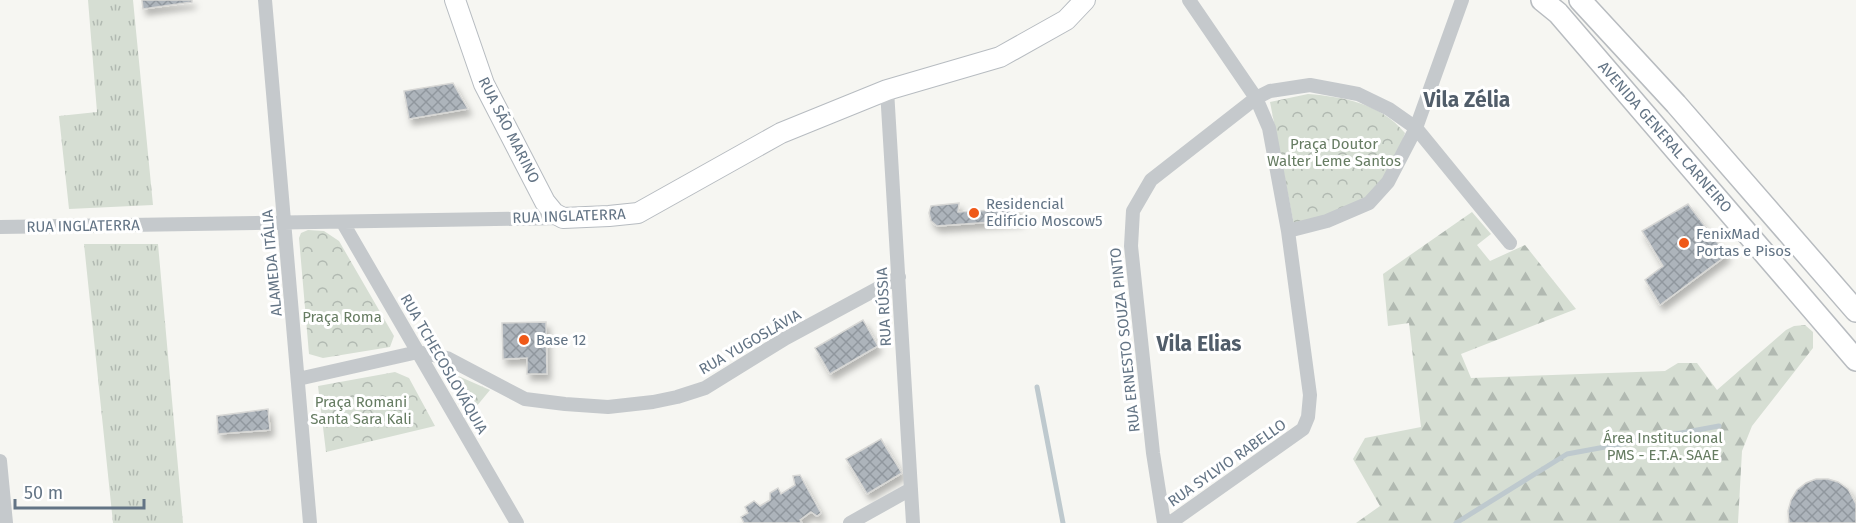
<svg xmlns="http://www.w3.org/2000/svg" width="1856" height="523" font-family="'Fira Sans',sans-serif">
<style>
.grass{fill:url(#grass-tufts)}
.forest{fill:url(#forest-firs)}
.park{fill:url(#park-crowns)}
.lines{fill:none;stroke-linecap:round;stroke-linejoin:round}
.stream{stroke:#bec9ce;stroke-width:5}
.building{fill:url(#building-cross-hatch);stroke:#d7d7d5;stroke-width:1.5;filter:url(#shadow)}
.secondary-casing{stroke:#b7bcc1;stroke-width:22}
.primary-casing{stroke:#b8bcc0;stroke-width:24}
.street{stroke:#c5c9cc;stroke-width:14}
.secondary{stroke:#fff;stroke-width:20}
.primary{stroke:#fff;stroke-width:21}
.poi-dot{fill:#ef5919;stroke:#fff;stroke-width:2}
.labels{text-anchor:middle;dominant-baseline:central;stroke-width:6;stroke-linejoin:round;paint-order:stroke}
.street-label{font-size:15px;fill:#637485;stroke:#fff}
.park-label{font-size:15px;fill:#667c62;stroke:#fff}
.poi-label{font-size:15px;fill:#637485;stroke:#fff;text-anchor:start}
.district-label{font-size:21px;font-weight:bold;fill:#515d6a;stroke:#fff}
</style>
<defs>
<pattern id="grass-tufts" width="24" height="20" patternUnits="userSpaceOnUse" patternTransform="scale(1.5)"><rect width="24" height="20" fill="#d6ded3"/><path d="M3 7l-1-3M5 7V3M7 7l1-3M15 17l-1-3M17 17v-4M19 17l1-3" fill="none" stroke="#b1b9b1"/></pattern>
<pattern id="forest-firs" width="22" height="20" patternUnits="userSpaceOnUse" patternTransform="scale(1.5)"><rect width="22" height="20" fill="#d6ded3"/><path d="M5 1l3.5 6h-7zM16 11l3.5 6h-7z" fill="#b1b9b1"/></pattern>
<pattern id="park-crowns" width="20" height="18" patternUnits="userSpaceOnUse" patternTransform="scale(1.5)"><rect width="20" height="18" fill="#d6ded3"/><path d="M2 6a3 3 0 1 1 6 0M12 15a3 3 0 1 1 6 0" fill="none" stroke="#b1b9b1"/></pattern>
<pattern id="building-cross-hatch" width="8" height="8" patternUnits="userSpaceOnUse" patternTransform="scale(1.5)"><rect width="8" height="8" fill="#adb4bb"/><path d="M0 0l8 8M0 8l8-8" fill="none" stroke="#90979e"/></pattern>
<filter id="shadow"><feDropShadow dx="3.5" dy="6" stdDeviation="3" flood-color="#0004"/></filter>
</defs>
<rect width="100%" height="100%" fill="#f6f6f2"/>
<path class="grass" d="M 88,0 L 133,0 L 153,205 L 69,209 L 59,116 L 97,112 Z
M 84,244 L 158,244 L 183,523 L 113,523 Z"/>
<path class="forest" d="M 1472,212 L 1491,234 L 1477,245 L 1490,261 L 1525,245 L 1576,309 L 1461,354 L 1471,378 L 1665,371 L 1678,363 L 1697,363 L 1717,390 L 1786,330 L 1794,326 L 1805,325 L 1813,332 L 1813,348 L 1752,426 L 1742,451 L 1738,523 L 1356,523 L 1380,506 L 1353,459 L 1365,438 L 1421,427 L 1409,323 L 1388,326 L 1383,274 Z"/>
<path class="park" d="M 1308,94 C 1344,97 1380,103 1405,133 L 1394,164 L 1367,200 L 1345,210 L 1294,225 L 1270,102 Z
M 308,230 L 324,231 L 339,241 L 394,336 L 390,347 L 323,358 L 309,354 L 299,238 L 301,233 Z
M 440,368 L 490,390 L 471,413 Z
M 395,372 L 409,378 L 435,426 L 326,452 L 318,386 Z"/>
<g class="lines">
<path class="stream" d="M 1037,387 L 1063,523
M 1456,523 L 1567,454 L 1719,426"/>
</g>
<path class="building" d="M 142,0 L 192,0 L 192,2 L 143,9 Z
M 453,83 L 468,109 L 409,119 L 404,91 Z
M 991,200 L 998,200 L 1001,207 L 1018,209 L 1020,220 L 937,226 L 931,221 L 929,213 L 931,206 L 959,203 L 958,212 L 993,210 Z
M 1688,204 L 1727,255 L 1660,305 L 1645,280 L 1663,266 L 1642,231 Z
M 863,320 L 878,346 L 830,374 L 815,348 Z
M 546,322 L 547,374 L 527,374 L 527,358 L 503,359 L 502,323 Z
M 268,409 L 270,430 L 218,434 L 217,416 Z
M 881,439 L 902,473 L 867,494 L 846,459 Z
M 800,475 L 821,513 L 817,516 L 811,512 L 800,520 L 802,523 L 744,523 L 741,517 L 748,513 L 745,507 L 754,501 L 760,506 L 770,500 L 770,493 L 778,488 L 781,494 L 795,485 L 793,476 Z
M 1816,479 L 1828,479 L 1838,482 L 1848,489 L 1856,504 L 1856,523 L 1789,523 L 1788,511 L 1791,500 L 1797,490 L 1806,483 Z"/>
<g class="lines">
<defs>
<path id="secondary" d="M 455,0 L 484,84 L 545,202 L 554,213 L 563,218 L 609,216 L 638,213 L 781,133 L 887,90 L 1000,57 L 1066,20 L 1085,0"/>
<path id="primary" d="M 1542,0 L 1558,13 L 1856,360
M 1580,0 L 1676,104 L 1856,311"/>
</defs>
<use href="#secondary" class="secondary-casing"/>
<use href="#primary" class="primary-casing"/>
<path class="street" d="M 265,0 L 310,523
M 887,90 L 913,523
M 343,223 L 517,523
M 0,227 L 563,218
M 1288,231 L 1327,221 L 1369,203 L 1388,182 L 1416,128 L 1462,0
M 298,379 L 418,352 L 447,358 L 525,399 L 565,404 L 608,407 L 653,402 L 677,397 L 705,388 L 786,338 L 899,277
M 0,461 L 6,523
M 850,523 L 911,489
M 1164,523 L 1153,453 L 1131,246 L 1133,211 L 1151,180 L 1256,98 L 1270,91 L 1310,85 L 1358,94 L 1389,109 L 1416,128 L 1510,243
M 1170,523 L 1303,429 L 1308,417 L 1310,395 L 1288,231 L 1269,128 L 1256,98 L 1189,0"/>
<use href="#secondary" class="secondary"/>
<use href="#primary" class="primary"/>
</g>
<g class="poi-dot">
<circle cx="974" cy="213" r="6"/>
<circle cx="1684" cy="243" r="6"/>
<circle cx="524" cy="340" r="6"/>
</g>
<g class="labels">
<g class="street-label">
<text transform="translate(509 130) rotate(63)">RUA SÃO MARINO</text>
<text transform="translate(1665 137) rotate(49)">AVENIDA GENERAL CARNEIRO</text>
<text transform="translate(569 216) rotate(-2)">RUA INGLATERRA</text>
<text transform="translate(83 226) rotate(-1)">RUA INGLATERRA</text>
<text transform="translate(272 263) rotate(-95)">ALAMEDA ITÁLIA</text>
<text transform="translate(884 307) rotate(-93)">RUA RÚSSIA</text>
<text transform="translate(1125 340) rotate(-96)">RUA ERNESTO SOUZA PINTO</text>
<text transform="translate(750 342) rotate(-30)">RUA YUGOSLÁVIA</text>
<text transform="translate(444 364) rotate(60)">RUA TCHECOSLOVÁQUIA</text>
<text transform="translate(1227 463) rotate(-35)">RUA SYLVIO RABELLO</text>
</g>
<g class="park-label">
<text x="1334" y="144">Praça Doutor<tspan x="1334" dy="17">Walter Leme Santos</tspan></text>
<text x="342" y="317">Praça Roma</text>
<text x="361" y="402">Praça Romani<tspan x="361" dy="17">Santa Sara Kali</tspan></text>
<text x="1663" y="438">Área Institucional<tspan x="1663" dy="17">PMS - E.T.A. SAAE</tspan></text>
</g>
<g class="poi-label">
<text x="986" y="204">Residencial<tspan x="986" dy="17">Edifício Moscow5</tspan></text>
<text x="1696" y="234">FenixMad<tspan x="1696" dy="17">Portas e Pisos</tspan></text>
<text x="536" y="340">Base 12</text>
</g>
<g class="district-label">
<text x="1467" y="100">Vila Zélia</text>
<text x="1199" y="344">Vila Elias</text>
</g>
</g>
<path d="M15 499v9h129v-9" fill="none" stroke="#637485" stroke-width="3"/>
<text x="24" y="499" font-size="18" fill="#637485" stroke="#ffffff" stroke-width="4.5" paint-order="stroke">50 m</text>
</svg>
